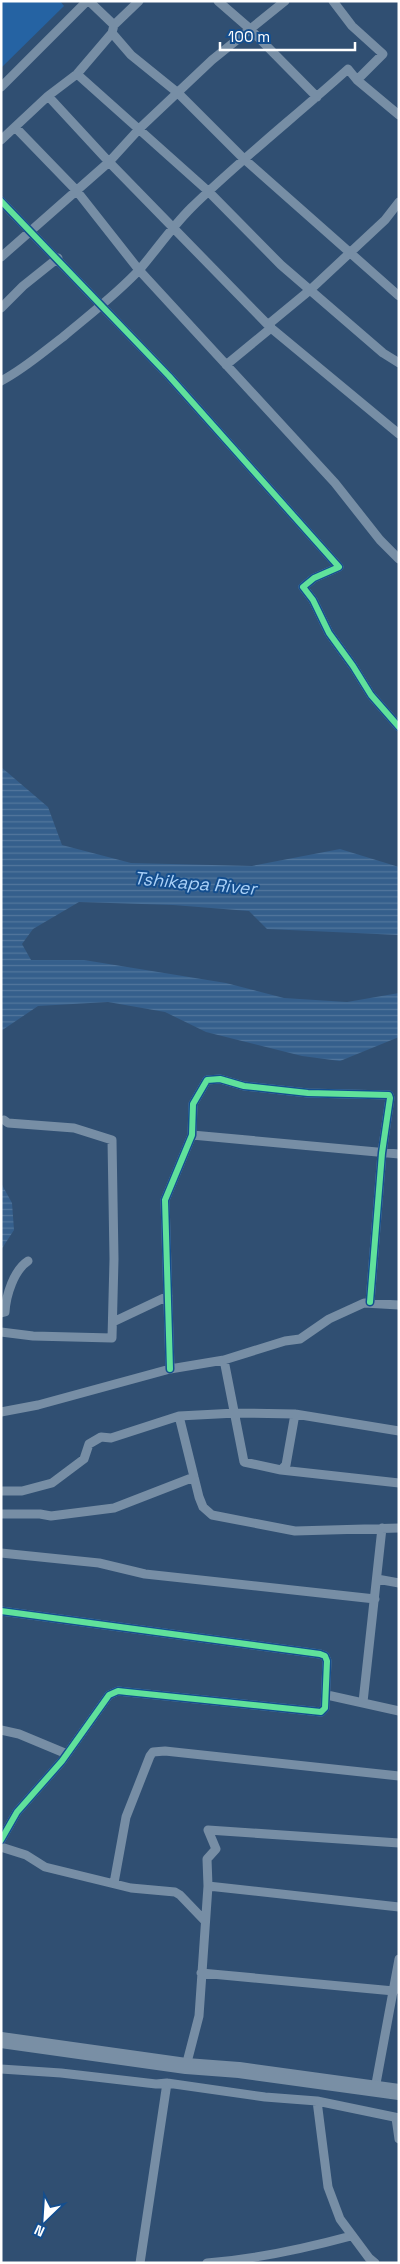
<svg xmlns="http://www.w3.org/2000/svg" width="400" height="2264" font-family="'Space Grotesk',sans-serif">
<style>
.pitch{fill:#2563a3}
.water{fill:url(#water-rules)}
.lines{fill:none;stroke-linecap:round;stroke-linejoin:round}
.street{stroke:#778ea5;stroke-width:9}
.highway{stroke:#798fa5;stroke-width:16}
.cycleway-casing{stroke:#144e8e;stroke-width:9}
.cycleway{stroke:#60e19b;stroke-width:6}
.labels{text-anchor:middle;dominant-baseline:central;stroke-width:4;stroke-linejoin:round;paint-order:stroke}
.water-label{font-size:18px;font-style:italic;fill:#aad1f8;stroke:#144e8e}
</style>
<defs>
<pattern id="water-rules" width="6" height="5" patternUnits="userSpaceOnUse" patternTransform="scale(1.25)"><rect width="6" height="5" fill="#355f8c"/><path d="M0 2.5h6" fill="none" stroke="#53779d"/></pattern>
</defs>
<rect width="100%" height="100%" fill="#304f72"/>
<path class="pitch" d="M 1,1 L 60,1 L 64,6 L 1,68 Z"/>
<path class="water" d="M 1,767 L 48,807 L 62,845 L 131,863 L 252,866 L 340,849 L 399,867 L 399,935 L 267,929 L 249,911 L 173,905 L 79,902 L 33,929 L 22,944 L 31,960 L 84,960 L 226,983 L 284,998 L 347,1002 L 399,993 L 399,1037 L 340,1061 L 302,1056 L 206,1032 L 165,1012 L 108,1002 L 38,1006 L 1,1031 Z
M 1,1183 L 12,1203 L 14,1230 L 1,1250 Z"/>
<g class="lines">
<path class="street" d="M 89,1 L 114,25 L 112,33 L 131,55 L 178,93 L 243,158 L 399,296
M 218,1 L 249,28 L 317,97
M 333,1 L 352,26 L 383,54 L 357,80
M 114,25 L 139,1
M 77,74 L 208,191 L 281,265 L 383,353 L 399,363
M 1,87 L 87,1
M 48,96 L 109,162 L 271,328 L 399,434
M 15,127 L 76,190 L 139,270 L 335,483 L 380,540 L 399,559
M 1,140 L 48,96 L 77,74 L 112,33
M 1,201 L 169,376 L 339,567 L 314,578 L 303,587 L 313,600 L 329,633 L 353,666 L 371,695 L 399,727
M 1,257 L 109,162 L 140,128 L 212,60 L 285,1
M 1,308 L 23,286 L 58,258
M 226,365 L 271,328 L 270,323 L 310,290 L 385,220 L 399,202
M 1,381 C 24,369 43,352 63,337 C 89,315 117,294 140,269 C 157,249 172,227 191,208 C 241,159 296,116 348,69 L 357,80 L 399,115
M 192,1135 L 399,1154
M 1,1313 L 5,1312 C 6,1295 14,1270 28,1261
M 113,1322 L 168,1296
M 1,1332 L 33,1336 L 112,1338 L 114,1259 L 112,1140 L 74,1128 L 8,1123 L 4,1120
M 224,1360 L 244,1462 L 281,1470 L 399,1483
M 170,1369 L 165,1200 L 192,1135 L 193,1104 L 207,1080 L 220,1079 L 244,1086 L 308,1093 L 389,1095 L 390,1098 L 382,1153 L 370,1302
M 1,1412 L 38,1405 L 170,1369 L 224,1360 L 285,1341 L 300,1339 L 329,1319 L 364,1303 L 399,1305
M 179,1416 L 199,1497 L 203,1507 L 212,1515 L 295,1531 L 399,1528
M 281,1470 L 286,1465 L 295,1414
M 1,1491 L 22,1491 L 52,1483 L 84,1459 L 89,1444 L 101,1437 L 111,1438 L 179,1416 L 236,1413 L 295,1414 L 399,1431
M 1,1514 L 40,1514 L 51,1516 L 114,1508 L 194,1477
M 1,1553 L 99,1563 L 145,1574 L 375,1599
M 377,1579 L 399,1583
M 1,1611 L 320,1654 L 325,1656 L 327,1661 L 325,1708 L 321,1712 L 127,1692 L 118,1691 L 109,1695 L 62,1761 L 17,1812 L 1,1840
M 327,1695 L 399,1711
M 363,1702 L 382,1528
M 1,1730 L 19,1734 L 67,1754
M 1,1847 L 26,1855 L 45,1867 L 131,1888 L 175,1892 L 180,1895 L 204,1920
M 114,1883 L 126,1817 L 150,1756 L 153,1752 L 165,1751 L 399,1776
M 208,1886 L 399,1907
M 201,1973 L 394,1991
M 186,2066 L 199,2016 L 208,1886 L 207,1859 L 216,1849 L 208,1830 L 399,1843
M 1,2069 L 61,2073 L 156,2084 L 167,2083 L 265,2097 L 317,2101 L 399,2118
M 375,2089 L 399,1959
M 317,2101 L 328,2187 L 340,2219 L 369,2258 L 375,2263
M 396,2118 L 399,2139
M 140,2263 L 167,2083
M 207,2263 C 257,2259 303,2249 351,2236"/>
<path class="highway" d="M 1,2040 L 186,2066 L 239,2070 L 399,2092"/>
<defs>
<path id="cycleway" d="M 1,201 L 169,376 L 339,567 L 314,578 L 303,587 L 313,600 L 329,633 L 353,666 L 371,695 L 399,727
M 170,1369 L 165,1200 L 192,1135 L 193,1104 L 207,1080 L 220,1079 L 244,1086 L 308,1093 L 389,1095 L 390,1098 L 382,1153 L 370,1302
M 1,1611 L 320,1654 L 325,1656 L 327,1661 L 325,1708 L 321,1712 L 127,1692 L 118,1691 L 109,1695 L 62,1761 L 17,1812 L 1,1840"/>
</defs>
<use href="#cycleway" class="cycleway-casing"/>
<use href="#cycleway" class="cycleway"/>
</g>
<g class="labels">
<g class="water-label">
<text transform="translate(195 883) rotate(5)">Tshikapa River</text>
</g>
</g>
<rect width="400" height="2264" fill="none" stroke="#ffffff" stroke-width="5"/>
<g transform="translate(45 2219) rotate(205)" stroke="#144e8e" stroke-width="4" paint-order="stroke">
<path d="M0-4L9 19L0 12L-9 19Z" fill="#ffffff"/>
<text y="-8" font-size="14" font-weight="bold" text-anchor="middle" fill="#ffffff">N</text>
</g>
<path d="M220 42v8h135v-8" fill="none" stroke="#ffffff" stroke-width="2.5"/>
<text x="228" y="42" font-size="15" fill="#ffffff" stroke="#144e8e" stroke-width="4" paint-order="stroke">100 m</text>
</svg>
